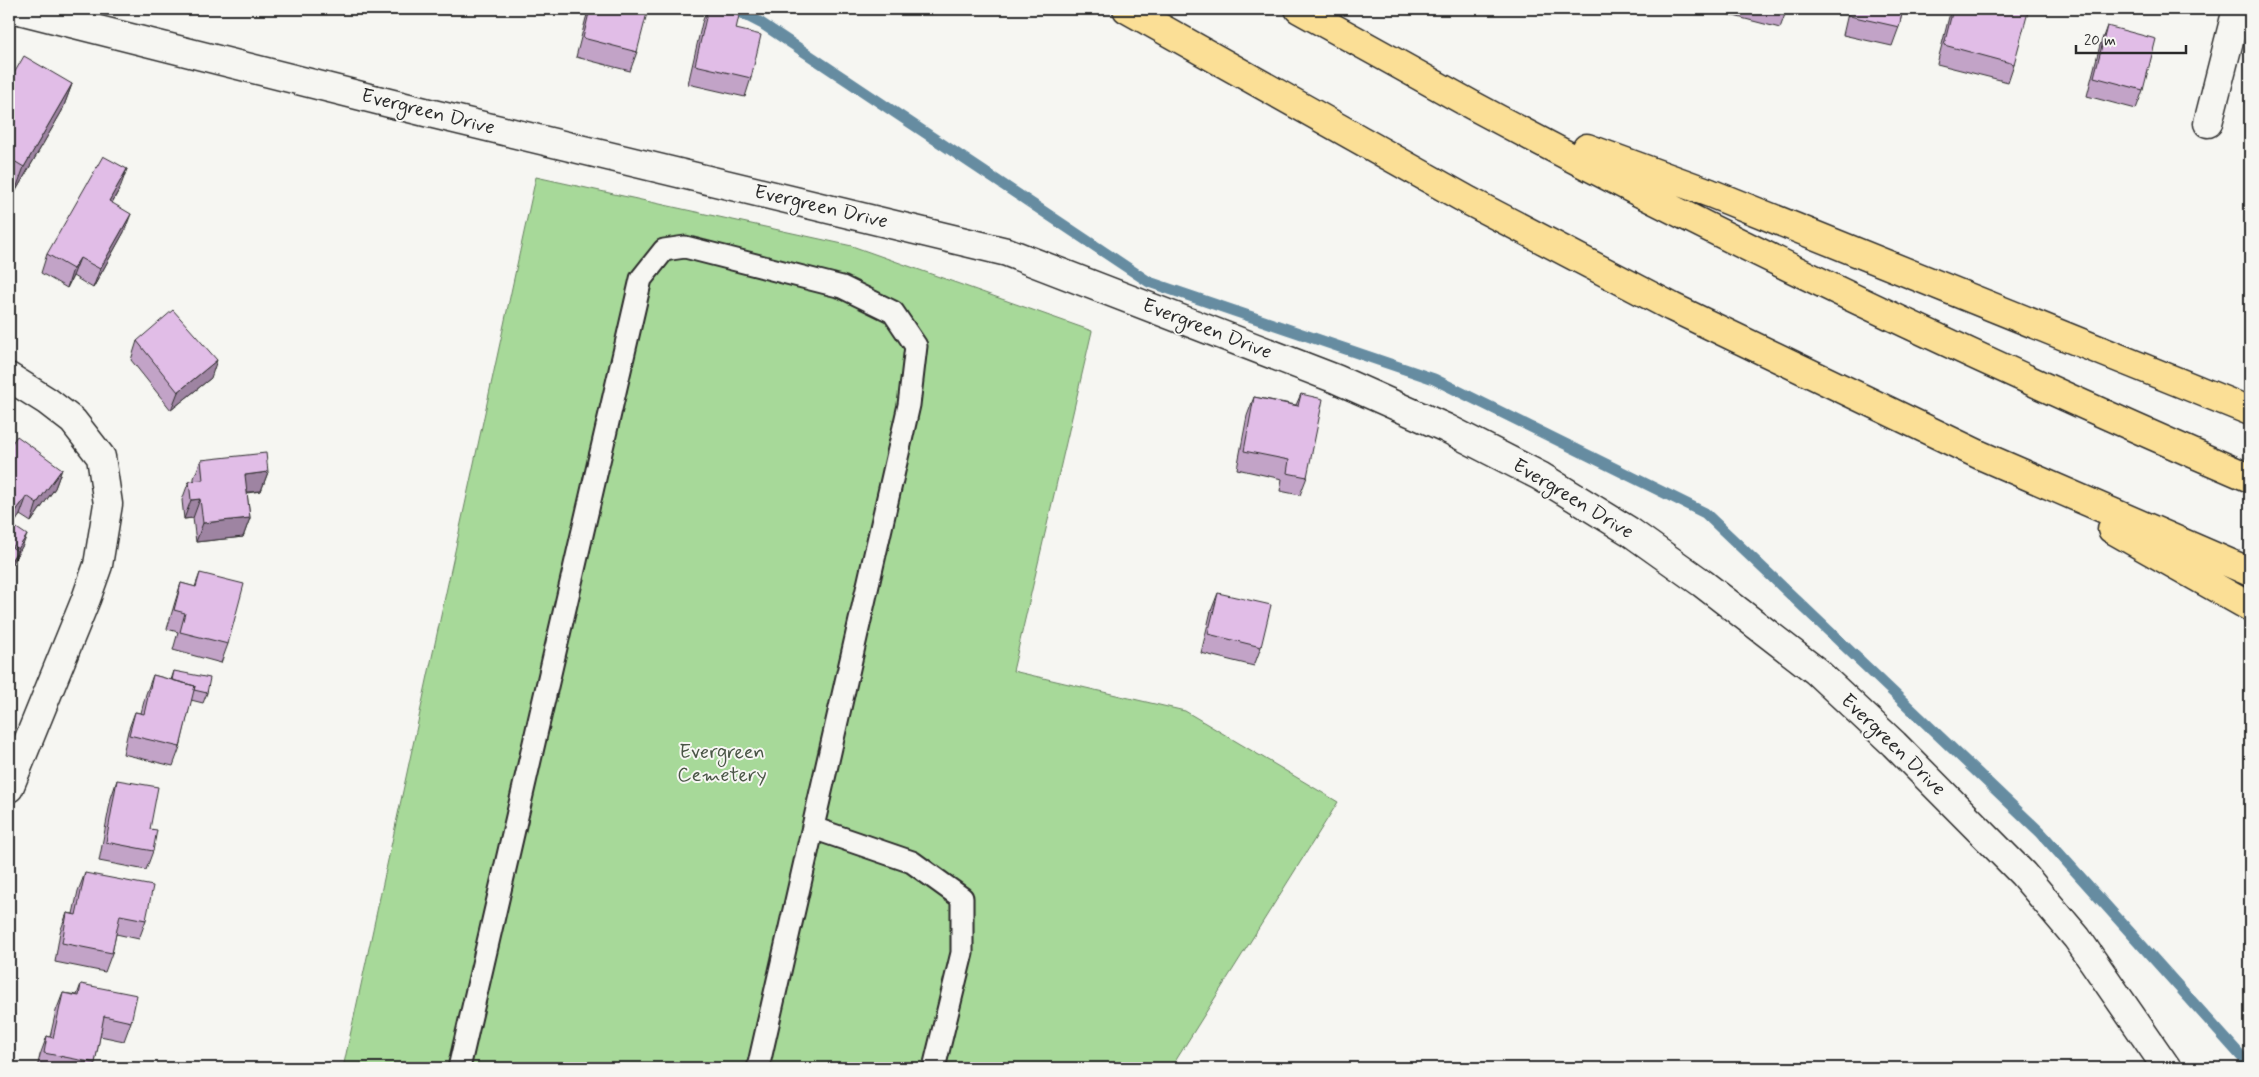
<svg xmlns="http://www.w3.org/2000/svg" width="2259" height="1077" font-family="Mynerve,sans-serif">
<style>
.green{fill:#a7d999;stroke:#698262}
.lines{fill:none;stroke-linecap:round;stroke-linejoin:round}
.stream{stroke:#668ca1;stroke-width:11}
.lane-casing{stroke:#2b2b2b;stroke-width:25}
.street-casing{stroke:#2b2b2b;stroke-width:31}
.highway-casing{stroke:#2b2b2b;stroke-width:31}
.lane{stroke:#f6f6f2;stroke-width:21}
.street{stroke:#f6f6f2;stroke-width:28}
.highway{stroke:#fbdf96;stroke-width:28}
.wall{fill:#c2a3c7;stroke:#2b2b2b}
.shaded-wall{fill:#9e84a2;stroke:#2b2b2b}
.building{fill:#e1bde7;stroke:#2b2b2b}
.labels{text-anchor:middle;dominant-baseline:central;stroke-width:4;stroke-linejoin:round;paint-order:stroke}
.street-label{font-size:20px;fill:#2b2b2b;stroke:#f6f6f2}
.park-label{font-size:20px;fill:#4a5646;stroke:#f6f6f2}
</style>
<rect width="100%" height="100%" fill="#f6f6f2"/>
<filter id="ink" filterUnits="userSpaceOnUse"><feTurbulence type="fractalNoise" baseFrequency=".02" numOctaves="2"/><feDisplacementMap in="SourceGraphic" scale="10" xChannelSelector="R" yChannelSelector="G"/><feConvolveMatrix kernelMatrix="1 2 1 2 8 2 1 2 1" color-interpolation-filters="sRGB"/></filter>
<g filter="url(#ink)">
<path class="green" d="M 536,177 L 852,246 L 1092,331 L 1013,671 L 1185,711 L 1338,802 L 1171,1068 L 343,1068 Z"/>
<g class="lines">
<path class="stream" d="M 734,9 L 761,23 L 1149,282 L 1434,379 L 1705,513 L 2041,833 L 2250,1066"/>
<defs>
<path id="lane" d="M 813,828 L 912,862 L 962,898 L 962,953 L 934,1068
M 459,1068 L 641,279 L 664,250 L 685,247 L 842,287 L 893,312 L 916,346 L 909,405 L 758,1068"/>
<path id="street" d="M 15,9 L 425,112 L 1007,252 L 1336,379 L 1446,428 L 1540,476 L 1629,531 L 1702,583 L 1816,671 L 1894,744 L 2023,874 L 2077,938 L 2167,1068
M 2208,123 L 2237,9
M 9,377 L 47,401 L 73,421 L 101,457 L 108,504 L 98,565 L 86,599 L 9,788"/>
<path id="highway" d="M 1127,9 L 1469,201 L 1672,307 L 1980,455 L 2250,572
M 1299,9 C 1357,41 1414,73 1472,105 C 1725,241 1986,364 2250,478
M 1587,148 L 1710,193 L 2250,411
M 2112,529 L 2250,607"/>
</defs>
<use href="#lane" class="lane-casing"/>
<use href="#street" class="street-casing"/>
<use href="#highway" class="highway-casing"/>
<use href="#lane" class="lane"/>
<use href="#street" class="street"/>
<use href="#highway" class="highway"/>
</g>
<path class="wall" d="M 589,9 L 630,9 L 637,52 L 630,71 L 576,57 L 586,18 Z
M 707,9 L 731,9 L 736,29 L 751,78 L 745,97 L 688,84 L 702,23 Z
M 1727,9 L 1787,9 L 1780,28 L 1726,14 Z
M 1849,9 L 1903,9 L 1899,27 L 1892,46 L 1843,35 Z
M 1951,9 L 2014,9 L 2014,64 L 2008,82 L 1937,64 Z
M 2107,26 L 2143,90 L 2136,109 L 2087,96 L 2100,45 Z
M 9,82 L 72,84 L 62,111 L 14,194 L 9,191 Z
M 120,188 L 112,203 L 124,232 L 93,288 L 73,276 L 67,288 L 41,273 L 47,254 Z
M 137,341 L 211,378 L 171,410 L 131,360 Z
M 1301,394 L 1307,477 L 1300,495 L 1280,491 L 1282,479 L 1237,469 L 1247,416 L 1254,397 L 1296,405 Z
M 9,447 L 62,469 L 55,488 L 31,522 L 20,515 L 12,526 L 23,545 L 14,559 L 9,572 Z
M 201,460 L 268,472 L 261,491 L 247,493 L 250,518 L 243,537 L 196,542 L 193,518 L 184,519 L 182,500 L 189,481 L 194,481 L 194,478 Z
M 200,573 L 228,644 L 221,663 L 173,650 L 178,632 L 167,629 L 175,602 L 181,583 L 195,587 Z
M 1218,593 L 1261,647 L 1254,666 L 1201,653 L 1211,611 Z
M 174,671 L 207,693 L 203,703 L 191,700 L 180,747 L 173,766 L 123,754 L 128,731 L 135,712 L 141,713 L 146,694 L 153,675 L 171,680 Z
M 117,780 L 150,829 L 153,851 L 146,870 L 99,861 L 111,798 Z
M 85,873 L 146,920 L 139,939 L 116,934 L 112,953 L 105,972 L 55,962 L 60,932 L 67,913 L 73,914 L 78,891 Z
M 81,984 L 131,1022 L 124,1041 L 100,1036 L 95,1063 L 93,1068 L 37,1068 L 40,1055 L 47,1036 L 50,1037 L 56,1011 L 63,993 L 77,995 Z"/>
<path class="shaded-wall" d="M 72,84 L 62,111 L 14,194 L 24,167 Z
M 127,169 L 120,188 L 102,220 L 109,201 Z
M 131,214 L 124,232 L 93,288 L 100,269 Z
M 80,258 L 73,276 L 67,288 L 73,269 Z
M 217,360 L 211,378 L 171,410 L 178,392 Z
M 62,469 L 55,488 L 31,522 L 37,503 Z
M 268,472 L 261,491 L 238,493 L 245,475 Z
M 27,496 L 20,515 L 9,531 L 15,512 Z
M 200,499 L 193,518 L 184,519 L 191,500 Z
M 250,518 L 243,537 L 196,542 L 203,523 Z
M 27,535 L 23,545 L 15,559 L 18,549 Z
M 17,551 L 10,569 L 9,572 L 9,564 Z"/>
<path class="building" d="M 590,9 L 630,9 L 647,13 L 637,52 L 583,38 Z
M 708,9 L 731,9 L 740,11 L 736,29 L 761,35 L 751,78 L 695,65 Z
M 1852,9 L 1903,9 L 1899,27 L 1850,16 Z
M 1953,9 L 2014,9 L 2028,12 L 2014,64 L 1944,45 Z
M 2107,26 L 2156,39 L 2143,90 L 2094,77 Z
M 24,56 L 72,84 L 24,167 L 9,158 L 9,82 Z
M 103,156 L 127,169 L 109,201 L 131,214 L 100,269 L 80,258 L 73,269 L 47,254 Z
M 173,310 L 217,360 L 178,392 L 137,341 Z
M 1301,394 L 1323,399 L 1307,477 L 1287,473 L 1289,460 L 1244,451 L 1254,397 L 1298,406 Z
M 17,436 L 62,469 L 37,503 L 27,496 L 15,512 L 9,507 L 9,447 Z
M 266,453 L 268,472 L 245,475 L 250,518 L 203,523 L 200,499 L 191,500 L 189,481 L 203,480 L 201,460 Z
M 9,523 L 27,535 L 18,549 L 9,543 Z
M 9,545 L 17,551 L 9,564 Z
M 200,573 L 244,584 L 228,644 L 180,632 L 185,613 L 174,610 L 181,583 L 196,587 Z
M 1218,593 L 1271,605 L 1261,647 L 1208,634 Z
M 174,671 L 210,678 L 207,693 L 194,690 L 195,686 L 172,680 Z
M 153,675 L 195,686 L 180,747 L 129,735 L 135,712 L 144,714 Z
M 117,780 L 158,787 L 150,829 L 157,830 L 153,851 L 106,842 Z
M 85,873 L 153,886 L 146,920 L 120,915 L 112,953 L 62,943 L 67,913 L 76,915 Z
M 81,984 L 137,995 L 131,1022 L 104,1016 L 95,1063 L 44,1053 L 47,1036 L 53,1038 L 63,993 L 79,996 Z"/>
</g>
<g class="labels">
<g class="street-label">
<text transform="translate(428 112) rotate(14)">Evergreen Drive</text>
<text transform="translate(821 207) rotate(13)">Evergreen Drive</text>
<text transform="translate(1207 329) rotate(21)">Evergreen Drive</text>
<text transform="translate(1573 499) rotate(31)">Evergreen Drive</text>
<text transform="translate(1893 745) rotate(44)">Evergreen Drive</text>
</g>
<g class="park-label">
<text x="722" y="752">Evergreen<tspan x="722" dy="23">Cemetery</tspan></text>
</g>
</g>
<rect width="2259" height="1077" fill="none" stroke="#f6f6f2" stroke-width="30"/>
<rect x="15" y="15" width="2229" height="1047" fill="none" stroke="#2b2b2b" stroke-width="2" filter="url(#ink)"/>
<path d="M2076 45v8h110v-8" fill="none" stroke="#2b2b2b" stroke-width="2.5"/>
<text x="2084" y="45" font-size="15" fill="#2b2b2b" stroke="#f6f6f2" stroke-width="4" paint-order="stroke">20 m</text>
</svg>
